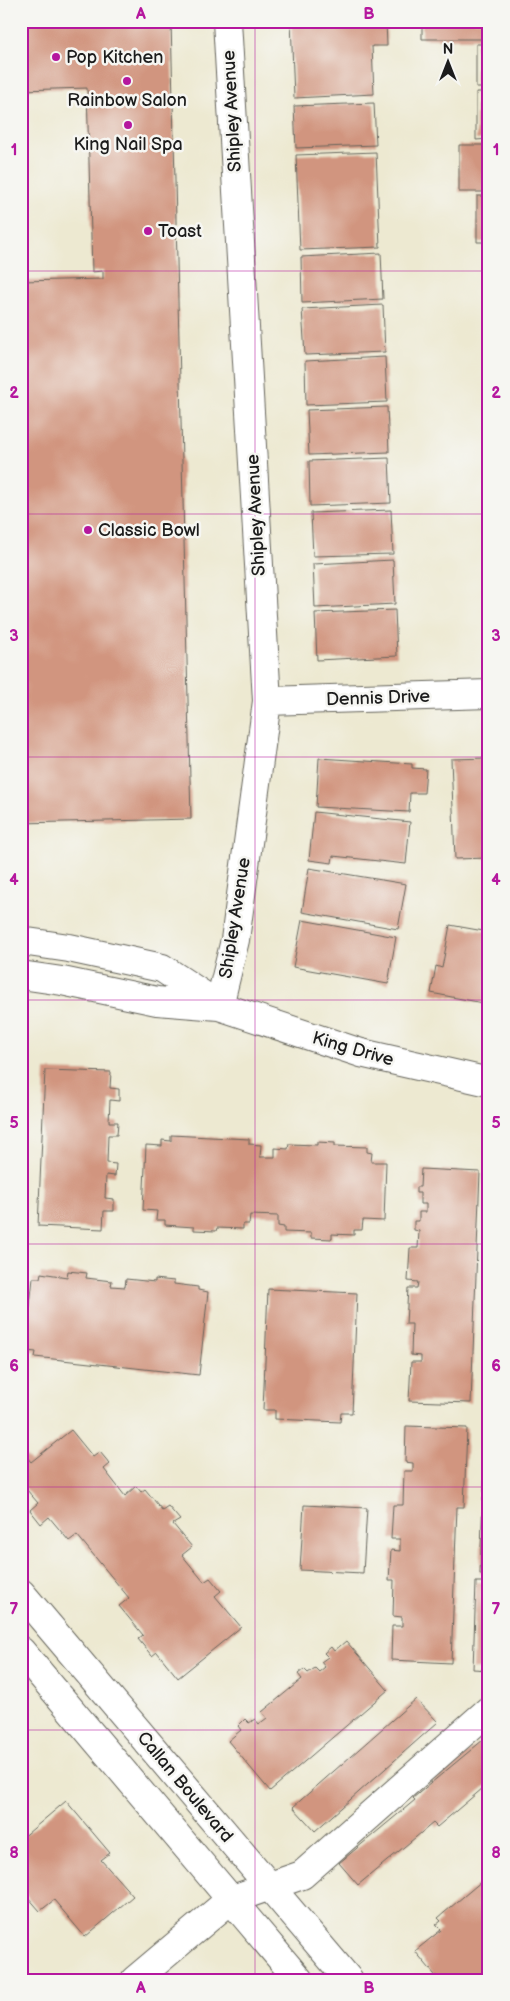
<svg xmlns="http://www.w3.org/2000/svg" width="510" height="2001" font-family="'Balsamiq Sans',sans-serif">
<style>
.building{fill:#d1957f}
.lines{fill:none;stroke-linecap:round;stroke-linejoin:round}
.minor-casing{stroke:#65645b;stroke-width:30}
.minor{stroke:#fff;stroke-width:28}
.grid{fill:none;stroke:#b5179e;stroke-width:1;stroke-opacity:0.55}
.poi-dot{fill:#b5179e;stroke:#f6f6f2;stroke-width:2}
.labels{text-anchor:middle;dominant-baseline:central;stroke-width:5;stroke-linejoin:round;paint-order:stroke}
.poi-label{font-size:18px;fill:#1c1c1c;stroke:#f6f6f2;text-anchor:start}
.street-label{font-size:18px;fill:#1c1c1c;stroke:#f6f6f2}
.neatline{fill:none;stroke:#b5179e;stroke-width:2}
.grid-label{font-size:16px;text-anchor:middle;font-weight:bold;fill:#b5179e}
</style>
<rect width="100%" height="100%" fill="#f6f6f2"/>
<filter id="ink" filterUnits="userSpaceOnUse"><feTurbulence type="fractalNoise" baseFrequency=".02" numOctaves="2"/><feDisplacementMap in="SourceGraphic" scale="10" xChannelSelector="R" yChannelSelector="G"/><feConvolveMatrix kernelMatrix="1 2 1 2 8 2 1 2 1" color-interpolation-filters="sRGB"/></filter>
<filter id="wash" filterUnits="userSpaceOnUse"><feTurbulence type="fractalNoise" baseFrequency=".0096" numOctaves="4" result="noise"/><feDisplacementMap in="SourceGraphic" scale="20" xChannelSelector="R" yChannelSelector="G"/><feGaussianBlur stdDeviation="1.12" result="paint"/><feColorMatrix in="noise" values="0 0 0 0 0 0 0 0 0 0 0 0 0 0 0 0 0 1.4 0 .05"/><feComposite in="paint" operator="in"/></filter>
<g filter="url(#wash)">
<rect width="100%" height="100%" fill="#ede9d1"/>
<g id="blocks">
<path class="building" d="M 67,21 L 171,21 L 191,819 L 21,823 L 21,281 L 103,279 L 103,271 L 92,272 L 87,88 L 21,90 L 21,22 Z
M 291,21 L 386,21 L 387,46 L 372,46 L 374,94 L 294,98 Z
M 422,21 L 489,21 L 489,39 L 422,39 Z
M 476,44 L 489,44 L 489,88 L 476,88 Z
M 476,92 L 489,92 L 489,139 L 476,140 Z
M 374,103 L 376,145 L 296,148 L 294,106 Z
M 459,145 L 489,145 L 489,192 L 459,192 Z
M 376,152 L 380,247 L 300,250 L 296,155 Z
M 477,196 L 489,196 L 489,242 L 477,242 Z
M 485,247 L 489,247 L 489,293 L 485,293 Z
M 381,253 L 383,299 L 302,303 L 301,257 Z
M 383,305 L 385,352 L 305,355 L 302,309 Z
M 385,357 L 387,402 L 306,405 L 305,361 Z
M 387,407 L 389,452 L 309,455 L 307,410 Z
M 389,458 L 391,503 L 310,506 L 309,461 Z
M 391,510 L 393,554 L 313,556 L 311,513 Z
M 393,560 L 395,604 L 315,608 L 313,564 Z
M 395,610 L 397,656 L 317,660 L 315,613 Z
M 319,758 L 412,764 L 412,768 L 426,769 L 424,793 L 410,793 L 409,812 L 316,807 Z
M 489,758 L 489,858 L 455,859 L 451,759 Z
M 314,812 L 410,822 L 406,864 L 333,856 L 332,863 L 309,860 Z
M 309,868 L 406,884 L 398,929 L 302,912 Z
M 302,920 L 396,937 L 388,984 L 293,967 Z
M 450,925 L 489,932 L 489,973 L 483,1003 L 431,993 L 436,966 L 442,968 Z
M 45,1070 L 111,1072 L 110,1088 L 119,1089 L 119,1101 L 110,1100 L 109,1122 L 118,1122 L 117,1135 L 108,1135 L 107,1163 L 116,1164 L 115,1176 L 106,1175 L 105,1198 L 114,1199 L 114,1211 L 104,1211 L 103,1229 L 38,1226 Z
M 171,1135 L 249,1139 L 249,1144 L 261,1145 L 260,1157 L 275,1157 L 275,1148 L 288,1149 L 289,1144 L 317,1145 L 317,1142 L 335,1143 L 335,1146 L 367,1147 L 367,1152 L 372,1153 L 371,1162 L 386,1162 L 384,1221 L 363,1220 L 362,1230 L 354,1230 L 354,1235 L 332,1234 L 332,1239 L 311,1238 L 311,1233 L 284,1232 L 284,1227 L 278,1226 L 278,1216 L 250,1215 L 249,1224 L 243,1224 L 243,1229 L 217,1228 L 216,1231 L 194,1230 L 194,1227 L 165,1225 L 165,1220 L 156,1220 L 157,1211 L 143,1210 L 146,1145 L 162,1146 L 162,1140 L 171,1141 Z
M 421,1169 L 480,1172 L 471,1403 L 409,1401 L 411,1362 L 421,1362 L 421,1356 L 411,1355 L 412,1324 L 406,1324 L 408,1288 L 417,1288 L 418,1282 L 408,1281 L 410,1248 L 418,1248 L 419,1231 L 414,1230 L 414,1221 L 419,1221 L 419,1212 L 426,1212 L 426,1204 L 420,1204 L 420,1193 L 416,1193 L 416,1187 L 420,1187 Z
M 68,1271 L 87,1273 L 86,1278 L 112,1281 L 111,1286 L 125,1287 L 126,1279 L 155,1282 L 155,1279 L 174,1281 L 174,1284 L 198,1287 L 198,1290 L 208,1292 L 199,1375 L 35,1357 L 36,1352 L 27,1351 L 27,1343 L 21,1342 L 21,1324 L 28,1324 L 33,1278 L 40,1278 L 41,1273 L 67,1277 Z
M 268,1289 L 357,1293 L 352,1413 L 341,1413 L 340,1422 L 275,1419 L 275,1410 L 263,1410 Z
M 406,1426 L 467,1428 L 464,1507 L 457,1507 L 451,1663 L 391,1660 L 392,1626 L 402,1626 L 402,1617 L 393,1616 L 394,1580 L 389,1580 L 391,1550 L 400,1551 L 400,1539 L 391,1539 L 393,1505 L 403,1505 L 404,1471 L 413,1471 L 413,1463 L 405,1462 Z
M 71,1430 L 93,1457 L 100,1452 L 110,1464 L 104,1469 L 125,1496 L 136,1486 L 141,1492 L 145,1489 L 162,1510 L 168,1506 L 180,1520 L 173,1524 L 192,1547 L 182,1555 L 204,1582 L 210,1578 L 221,1591 L 215,1596 L 241,1627 L 178,1678 L 157,1652 L 152,1656 L 138,1639 L 143,1635 L 119,1606 L 129,1598 L 77,1535 L 69,1541 L 49,1517 L 41,1524 L 30,1510 L 38,1503 L 21,1483 L 21,1460 L 26,1456 L 31,1462 Z
M 485,1454 L 489,1454 L 489,1492 L 484,1492 Z
M 483,1497 L 489,1497 L 489,1575 L 480,1574 Z
M 304,1505 L 367,1508 L 363,1573 L 300,1570 Z
M 476,1582 L 489,1582 L 489,1670 L 473,1669 Z
M 346,1641 L 388,1690 L 270,1791 L 228,1741 L 241,1730 L 238,1726 L 245,1719 L 249,1723 L 255,1719 L 259,1724 L 267,1718 L 262,1712 L 302,1679 L 298,1674 L 304,1669 L 308,1673 L 315,1668 L 319,1672 L 325,1667 L 321,1662 L 328,1657 L 324,1653 L 331,1647 L 334,1651 Z
M 416,1699 L 438,1722 L 315,1831 L 293,1807 Z
M 489,1735 L 489,1783 L 437,1827 L 433,1823 L 358,1885 L 339,1863 L 415,1800 L 413,1798 Z
M 66,1801 L 110,1853 L 101,1860 L 133,1896 L 85,1937 L 54,1900 L 40,1911 L 21,1889 L 21,1839 Z
M 489,1875 L 489,1980 L 439,1980 L 415,1951 L 441,1930 L 436,1925 L 441,1921 L 438,1918 Z"/>
</g>
</g>
<g filter="url(#ink)">
<use href="#blocks" fill-opacity="0" stroke="#65645b" stroke-width="1"/>
<g class="lines">
<defs>
<path id="minor" d="M 267,701 L 489,694
M 21,941 L 69,948 L 162,968 L 218,1005
M 21,975 L 62,981 L 157,1001 L 219,1006 L 361,1053 L 489,1082
M 219,1006 L 235,940 L 267,701 L 227,21
M 21,1593 L 349,1980
M 21,1651 L 299,1980
M 135,1980 L 230,1900 L 302,1875 L 489,1710"/>
</defs>
<use href="#minor" class="minor-casing"/>
<use href="#minor" class="minor"/>
</g>
</g>
<path class="grid" d="M 255,21 L 255,1980M 21,271 L 489,271M 21,514 L 489,514M 21,757 L 489,757M 21,1000 L 489,1000M 21,1244 L 489,1244M 21,1487 L 489,1487M 21,1730 L 489,1730"/>
<g class="poi-dot">
<circle cx="56" cy="57" r="5"/>
<circle cx="127" cy="81" r="5"/>
<circle cx="128" cy="125" r="5"/>
<circle cx="148" cy="231" r="5"/>
<circle cx="88" cy="530" r="5"/>
</g>
<g class="labels">
<g class="poi-label">
<text x="66" y="57">Pop Kitchen</text>
<text x="127" y="100" text-anchor="middle">Rainbow Salon</text>
<text x="128" y="144" text-anchor="middle">King Nail Spa</text>
<text x="158" y="231">Toast</text>
<text x="98" y="530">Classic Bowl</text>
</g>
<g class="street-label">
<text transform="translate(232 111) rotate(-93)">Shipley Avenue</text>
<text transform="translate(256 515) rotate(-93)">Shipley Avenue</text>
<text transform="translate(378 698) rotate(-2)">Dennis Drive</text>
<text transform="translate(235 918) rotate(-81)">Shipley Avenue</text>
<text transform="translate(353 1049) rotate(16)">King Drive</text>
<text transform="translate(185 1787) rotate(50)">Callan Boulevard</text>
</g>
</g>
<rect width="510" height="2001" fill="none" stroke="#f6f6f2" stroke-width="55"/>
<g transform="translate(448 62)" stroke="#f6f6f2" stroke-width="4" paint-order="stroke">
<path d="M0-4L9 19L0 12L-9 19Z" fill="#1c1c1c"/>
<text y="-8" font-size="14" font-weight="bold" text-anchor="middle" fill="#1c1c1c">N</text>
</g>
<rect x="28" y="28" width="454" height="1946" class="neatline"/>
<g class="grid-label">
<text x="141" y="19">A</text>
<text x="369" y="19">B</text>
<text x="14" y="155">1</text>
<text x="496" y="155">1</text>
<text x="14" y="398">2</text>
<text x="496" y="398">2</text>
<text x="14" y="641">3</text>
<text x="496" y="641">3</text>
<text x="14" y="885">4</text>
<text x="496" y="885">4</text>
<text x="14" y="1128">5</text>
<text x="496" y="1128">5</text>
<text x="14" y="1371">6</text>
<text x="496" y="1371">6</text>
<text x="14" y="1614">7</text>
<text x="496" y="1614">7</text>
<text x="14" y="1858">8</text>
<text x="496" y="1858">8</text>
<text x="141" y="1993">A</text>
<text x="369" y="1993">B</text>
</g>
</svg>
